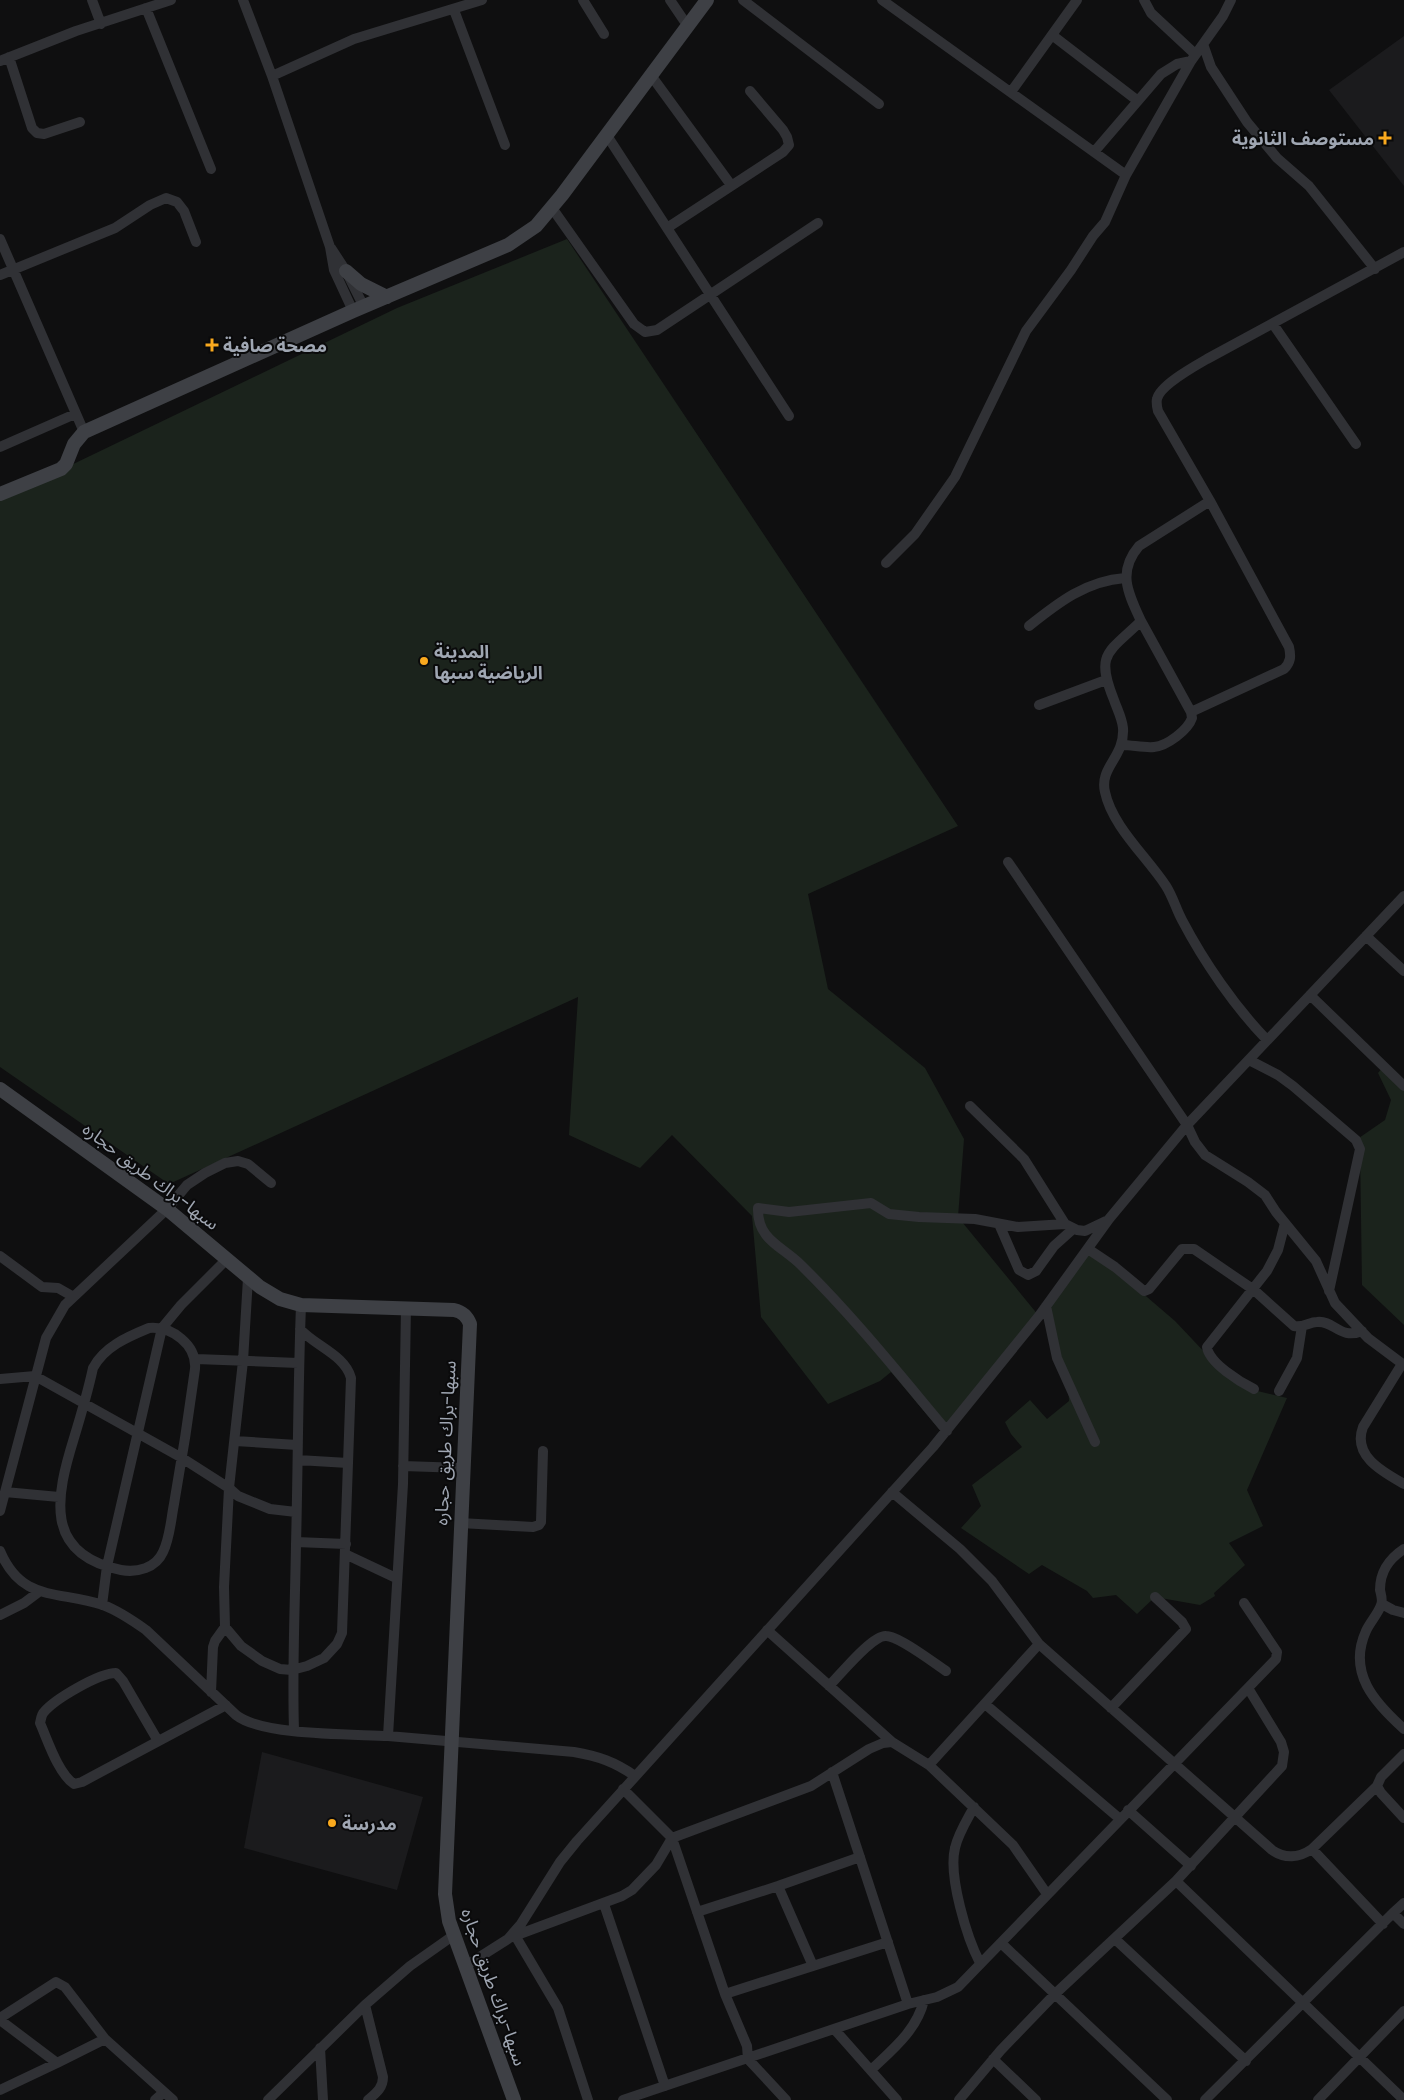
<svg xmlns="http://www.w3.org/2000/svg" width="1404" height="2100" font-family="Poppins,'Noto Sans Arabic',sans-serif">
<style>
.built{fill:#1b1b1d}
.green{fill:#1b231c}
.lines{fill:none;stroke-linecap:round;stroke-linejoin:round}
.street{stroke:#303135;stroke-width:10}
.secondary{stroke:#3e4045;stroke-width:14}
.poi-dot{fill:#f9a91e;stroke:#0a0a0b;stroke-width:2}
.labels{text-anchor:middle;dominant-baseline:central;stroke-width:4;stroke-linejoin:round;paint-order:stroke}
.poi-label{font-size:18px;font-weight:bold;fill:#9fa6b2;stroke:#0a0a0b;text-anchor:start}
.street-label{font-size:18px;fill:#9fa6b2;stroke:#0a0a0b}
</style>
<rect width="100%" height="100%" fill="#0f0f10"/>
<path class="built" d="M 1404,36 L 1404,186 L 1329,90 Z
M 262,1752 L 423,1797 L 397,1890 L 244,1848 Z"/>
<path class="green" d="M 567,239 L 958,826 L 808,894 L 828,989 L 925,1068 L 964,1139 L 958,1217 L 1039,1316 L 944,1435 L 891,1372 L 880,1381 L 828,1404 L 761,1317 L 752,1216 L 672,1135 L 640,1168 L 569,1135 L 578,997 L 169,1184 L 0,1067 L 0,496 L 65,468 L 397,308 Z
M 1383,1067 L 1404,1086 L 1404,1325 L 1362,1285 L 1360,1149 L 1356,1140 L 1385,1120 L 1391,1100 L 1378,1073 Z
M 1091,1249 L 1175,1321 L 1227,1376 L 1245,1388 L 1287,1398 L 1247,1490 L 1263,1526 L 1229,1543 L 1245,1565 L 1214,1593 L 1215,1596 L 1200,1605 L 1155,1597 L 1137,1614 L 1116,1595 L 1093,1598 L 1087,1591 L 1042,1565 L 1029,1574 L 961,1528 L 981,1506 L 972,1485 L 1022,1447 L 1011,1434 L 1005,1422 L 1030,1400 L 1047,1419 L 1069,1401 L 1068,1384 L 1046,1306 Z"/>
<g class="lines">
<path class="street" d="M 92,0 L 101,24
M 243,0 L 272,76 L 330,247 L 334,270 L 353,311
M 583,0 L 604,34
M 670,0 L 687,25
M 743,0 L 879,104
M 882,0 L 1126,175
M 1144,0 L 1151,13 L 1195,54
M 146,8 L 211,169
M 454,10 L 505,145
M 1052,35 L 1138,101
M 1203,44 L 1211,67 L 1247,122 L 1277,158 L 1309,186 L 1375,269
M 9,57 L 32,128 L 37,133 L 44,134 L 80,122
M 0,61 L 76,31 L 171,0
M 650,74 L 731,185
M 272,76 L 354,39 L 482,0
M 1011,92 L 1077,0
M 606,134 L 789,416
M 1094,152 L 1161,74 L 1177,64 L 1191,61
M 552,208 L 634,324 L 645,332 L 657,330 L 818,223
M 667,228 L 783,152 L 789,145 L 787,137 L 783,130 L 750,91
M 0,239 L 84,432
M 331,248 L 346,271 L 364,307
M 0,275 L 115,228 L 150,205 L 166,198 L 177,202 L 184,211 L 196,242
M 1273,324 L 1356,444
M 0,447 L 75,414
M 886,563 L 915,534 L 955,477 L 1026,331 L 1071,270 L 1093,236 L 1105,222 L 1126,175 L 1191,61 L 1223,16 L 1231,0
M 1029,626 C 1059,602 1086,581 1125,578
M 1039,705 L 1106,680
M 1191,712 L 1284,669 C 1291,662 1291,656 1289,647 L 1210,501
M 1122,745 C 1132,745 1144,748 1154,747 C 1167,746 1188,730 1192,718 L 1191,712 L 1141,621
M 1008,862 L 1187,1125 L 1195,1142 L 1205,1155 L 1248,1182 L 1265,1195 L 1276,1212 L 1316,1261 L 1335,1303 L 1368,1338 L 1404,1365
M 1366,936 L 1404,971
M 1310,995 L 1404,1086
M 1267,1040 C 1235,1007 1204,962 1182,920 C 1176,909 1173,897 1166,886 C 1147,857 1112,826 1105,792 C 1099,767 1125,757 1123,728 C 1122,718 1117,709 1114,700 C 1095,653 1108,653 1141,621 C 1128,593 1117,572 1139,546 L 1210,501 L 1158,411 C 1157,407 1156,403 1157,399 C 1160,385 1195,366 1207,359 L 1404,252
M 1249,1060 L 1278,1075 L 1293,1086 L 1356,1140 L 1360,1149 L 1329,1291
M 970,1106 L 1024,1159 L 1065,1224 L 1077,1230 L 1085,1231 L 1106,1221
M 999,1224 L 1019,1270 L 1028,1275 L 1036,1271 L 1054,1246 L 1073,1229
M 1088,1249 L 1115,1267 L 1144,1291 L 1149,1289 L 1182,1249 L 1194,1249 L 1254,1290 L 1294,1326 C 1303,1328 1309,1322 1317,1322 C 1334,1320 1340,1340 1362,1331
M 0,1256 L 42,1287 L 58,1288 L 72,1296
M 248,1278 L 243,1361 L 229,1488 L 224,1587 L 225,1627 L 241,1646 L 262,1661 L 280,1669 L 292,1670 L 307,1666 L 324,1658 L 337,1644 L 342,1633 L 351,1378 C 345,1355 315,1346 300,1329
M 1046,1306 L 1057,1358 L 1095,1442
M 149,1328 C 172,1326 197,1345 195,1369 C 189,1414 182,1459 174,1504 C 171,1519 170,1538 163,1552 C 156,1568 137,1573 121,1570 C 43,1554 56,1496 74,1438 C 81,1415 88,1391 93,1368 C 104,1347 127,1337 149,1328 Z
M 196,1359 L 298,1363
M 1402,1364 L 1363,1427 C 1352,1456 1383,1472 1404,1484
M 0,1379 L 35,1376 L 182,1458 L 229,1488 L 238,1496 L 270,1509 L 296,1512
M 1254,1389 C 1240,1382 1209,1363 1207,1347 L 1267,1271 L 1278,1250 L 1285,1223
M 1279,1391 L 1297,1358 L 1302,1326
M 947,1431 C 900,1375 854,1317 801,1265 C 782,1246 757,1240 758,1208 L 789,1212 L 871,1203 L 889,1214 L 919,1217 L 975,1219 L 1018,1227 L 1065,1224
M 235,1441 L 297,1445
M 298,1460 L 348,1463
M 403,1466 L 463,1468
M 5,1492 L 59,1497
M 892,1492 L 960,1549 L 992,1581 L 1039,1644
M 0,1511 L 46,1338 L 65,1305 L 167,1209 L 187,1185 L 205,1173 L 225,1163 L 238,1161 L 248,1164 L 271,1183
M 460,1523 L 533,1527 L 539,1525 L 541,1522 L 543,1451
M 296,1542 L 346,1544
M 1404,1549 C 1389,1559 1380,1571 1380,1590 C 1381,1594 1383,1601 1381,1605 C 1378,1614 1370,1622 1366,1631 C 1347,1673 1375,1703 1404,1729
M 0,1551 C 22,1603 58,1590 103,1605 C 119,1611 132,1620 146,1630 L 236,1715 C 262,1736 352,1734 388,1736 C 450,1741 512,1747 574,1752 C 598,1756 615,1762 635,1776
M 345,1554 L 396,1578
M 1382,1604 L 1393,1610 L 1404,1613
M 102,1605 L 107,1566 L 162,1328 L 181,1305 L 227,1259
M 0,1615 L 24,1603 L 40,1591
M 767,1630 L 892,1742 L 929,1765 L 1039,1644 L 1272,1850 C 1285,1859 1299,1858 1312,1849 L 1383,1924
M 829,1686 C 840,1675 872,1635 886,1636 C 899,1636 934,1663 946,1671
M 1248,1688 L 1281,1742 L 1284,1752 L 1282,1766 L 1176,1881 L 1404,2100
M 211,1692 L 213,1647 L 215,1641 L 225,1627
M 985,1704 L 1120,1819
M 1111,1708 L 1186,1629 L 1182,1622 L 1155,1597
M 294,1730 C 292,1668 295,1607 296,1545 C 298,1465 298,1385 301,1305
M 388,1736 L 403,1484 L 406,1307
M 158,1741 L 123,1681 L 116,1673 C 99,1673 55,1699 44,1712 C 41,1715 41,1720 40,1723 C 48,1741 58,1773 74,1784 L 82,1782 L 226,1705
M 1404,1754 L 1381,1777 L 1377,1786 L 1381,1793 L 1404,1818
M 929,1765 L 1013,1845 L 1047,1894
M 832,1772 L 908,2004
M 623,1789 L 672,1838 L 725,1994 L 747,2046 L 748,2059 L 786,2100
M 974,1807 C 967,1820 958,1834 955,1848 C 948,1876 967,1938 980,1963
M 1128,1810 L 1191,1866
M 1312,1849 L 1377,1786
M 778,1886 L 813,1966
M 604,1904 L 665,2086
M 697,1912 L 778,1886 L 860,1857
M 1393,1913 L 1404,1903
M 516,1937 L 558,2008 L 588,2100
M 509,1938 L 622,1896 L 632,1890 L 656,1865 L 672,1838 L 811,1786 L 869,1749 L 883,1743 L 892,1742
M 1115,1939 L 1246,2061
M 1001,1943 L 1167,2100
M 467,1965 L 508,1939 L 521,1924 L 560,1862 L 577,1841 L 933,1447 L 1039,1316 L 1109,1219 L 1187,1125 L 1404,896
M 725,1994 L 888,1942
M 0,2018 L 56,1982 L 65,1987 L 105,2039
M 0,2020 L 57,2063 L 105,2039 L 173,2100
M 835,2030 L 897,2100
M 320,2048 L 323,2100
M 993,2059 L 1036,2100
M 871,2070 C 893,2049 917,2030 924,2000
M 0,2090 L 57,2063
M 155,2100 L 164,2092
M 268,2100 L 365,2005
M 368,2100 C 376,2093 383,2088 383,2077 L 365,2005 L 410,1966 L 454,1935
M 623,2100 L 908,2004 L 937,1997 L 958,1987 L 1276,1659 L 1277,1652 L 1244,1603
M 959,2100 L 1001,2050 L 1055,1994 L 1176,1881
M 1205,2100 L 1393,1913 L 1404,1924
M 1318,2100 L 1404,2011"/>
<path class="secondary" d="M 346,271 L 361,284 L 387,297
M 0,494 L 61,469 L 66,464 L 74,444 L 84,432 L 353,311 L 508,245 L 536,226 L 562,195 L 707,0
M 0,1089 L 167,1209 L 260,1287 L 280,1299 L 301,1305 L 454,1310 C 463,1312 467,1316 470,1324 L 445,1894 L 449,1921 L 514,2100"/>
</g>
<g class="poi-dot">
<path d="M1382.5 130.5h5v5h5v5h-5v5h-5v-5h-5v-5h5z"/>
<path d="M209.5 337.5h5v5h5v5h-5v5h-5v-5h-5v-5h5z"/>
<circle cx="424" cy="661" r="5"/>
<circle cx="332" cy="1823" r="5"/>
</g>
<g class="labels">
<g class="poi-label">
<text x="1374" y="138" text-anchor="end">مستوصف الثانوية</text>
<text x="223" y="345">مصحة صافية</text>
<text x="434" y="651">المدينة<tspan x="434" dy="21">الرياضية سبها</tspan></text>
<text x="342" y="1823">مدرسة</text>
</g>
<g class="street-label">
<text transform="translate(151 1176) rotate(37)">سبها-براك طريق حجاره</text>
<text transform="translate(445 1443) rotate(-87)">سبها-براك طريق حجاره</text>
<text transform="translate(494 1987) rotate(71)">سبها-براك طريق حجاره</text>
</g>
</g>
</svg>
